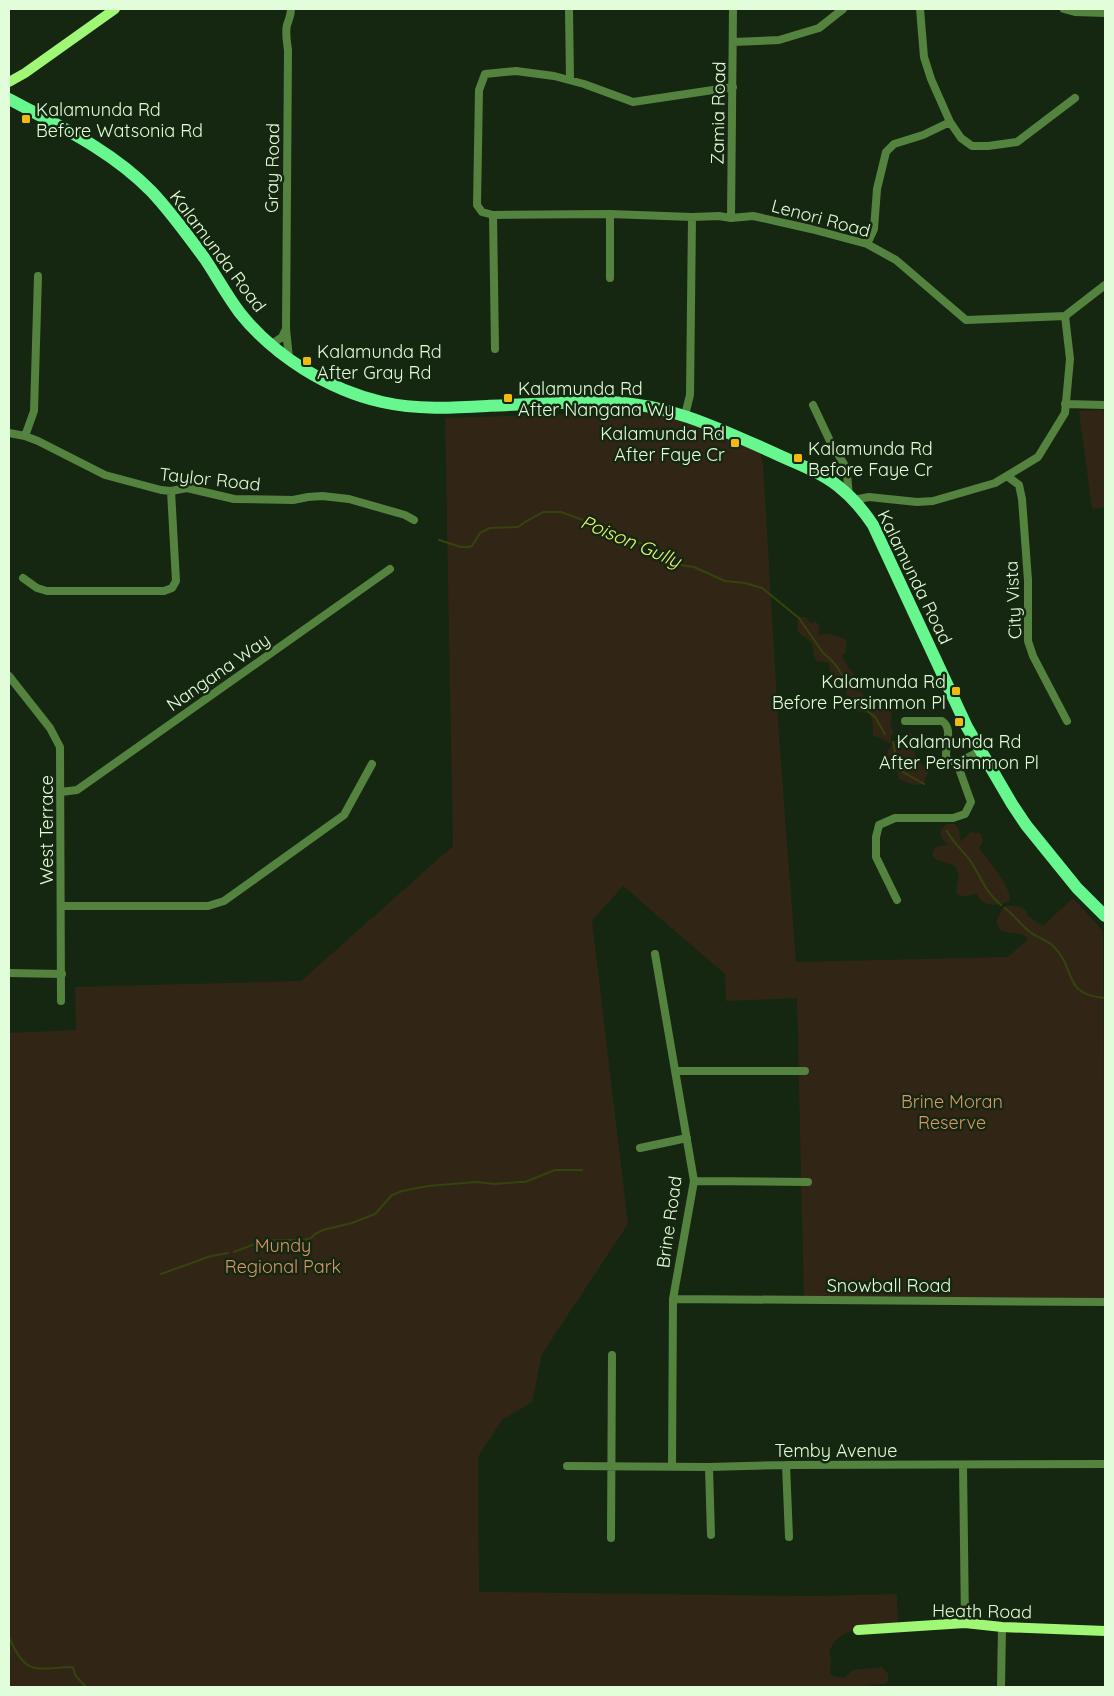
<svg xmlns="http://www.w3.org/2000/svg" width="1114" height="1696" font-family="Quicksand,sans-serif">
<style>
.green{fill:#312615}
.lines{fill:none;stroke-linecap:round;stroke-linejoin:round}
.stream{stroke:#34440e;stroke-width:2}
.street{stroke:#54833f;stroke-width:8}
.secondary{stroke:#a0f776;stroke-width:10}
.primary{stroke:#67f78e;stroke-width:12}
.poi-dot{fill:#f2b910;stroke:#152711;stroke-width:2}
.labels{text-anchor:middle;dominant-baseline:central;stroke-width:5;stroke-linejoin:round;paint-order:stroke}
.poi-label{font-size:18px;fill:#e2fdd9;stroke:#152711;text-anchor:start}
.street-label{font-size:18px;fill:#e2fdd9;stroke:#152711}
.park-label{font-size:18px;fill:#da9668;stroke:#152711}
.water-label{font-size:19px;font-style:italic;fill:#e8f76d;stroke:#152711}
</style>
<rect width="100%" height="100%" fill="#152711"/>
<path class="green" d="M 634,403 L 758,446 L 763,463 L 779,736 L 796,962 L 1008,957 L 1028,939 C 1021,931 1009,935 1000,930 L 996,921 L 1003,907 C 1011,904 1022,906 1027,912 L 1027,915 L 1043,926 L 1073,898 L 1103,931 L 1105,1302 L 804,1300 L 797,998 L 726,1001 L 725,974 L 623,886 L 592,921 L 628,1224 L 542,1354 L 532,1402 L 502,1420 L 478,1457 L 479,1592 L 812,1596 L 897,1594 L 898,1627 C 874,1629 837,1624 829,1653 L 831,1658 L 830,1673 L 833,1676 L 845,1678 L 852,1670 L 882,1667 L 888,1674 L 888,1681 L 885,1684 L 870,1685 L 868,1687 L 9,1687 L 9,1033 L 76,1030 L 75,987 L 301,981 L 453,846 L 445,418 L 632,412 Z
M 1101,410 L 1105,413 L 1105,507 L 1092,509 L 1079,411 Z
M 800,617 L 806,617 L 811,624 L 815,621 C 820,625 820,630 818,635 C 828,632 837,635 846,640 L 846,652 L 842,656 L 848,667 L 853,672 L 856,677 L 858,690 C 866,697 871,703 879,710 L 888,710 L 891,711 L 892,716 L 890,724 L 894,733 L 891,737 L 891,744 L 873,735 L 873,723 L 869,713 C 854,711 855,713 850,697 L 847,696 C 846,693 846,690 844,688 C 842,682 834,674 830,671 L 829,663 L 817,661 L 814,656 L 812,643 L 798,632 L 797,621 Z
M 910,732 C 918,741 910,752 920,763 C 922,765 927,767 930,769 L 927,775 L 924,783 C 917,788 907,782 899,779 L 897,768 L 887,754 C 889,745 901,734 910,732 Z
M 947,824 L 955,824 L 959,829 L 961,842 L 970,832 L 980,833 C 985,840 983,843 979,848 C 987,860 1012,887 1010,901 C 997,906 984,908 977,894 C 973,894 969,896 965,896 C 951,897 958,885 958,878 C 959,874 956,869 955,866 L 935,859 L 932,855 C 933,846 941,845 949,845 C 940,838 936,831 947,824 Z"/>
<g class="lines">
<path class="stream" d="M 439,540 L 461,547 L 468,547 L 472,546 L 480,533 L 490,528 L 518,527 L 525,522 L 543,512 L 561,512 L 591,523 L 605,531 L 638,542 L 649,548 L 664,559 L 675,564 L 694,567 L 725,581 L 745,583 L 762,588 L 799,618 L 823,653 C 833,660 841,671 845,682
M 854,697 L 857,703 L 875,717 L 885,734
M 893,742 L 897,761 L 903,772 L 924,784
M 947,831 C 952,841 962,850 969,859 C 982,877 983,890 1001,905
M 1005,908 C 1014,915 1021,925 1030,932 C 1038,938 1047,940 1054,947 C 1077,970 1062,995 1105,998
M 234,1252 L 260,1242 L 277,1240 L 305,1240 L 311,1238 L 315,1234 L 323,1230 L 352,1223 L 375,1214 L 392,1195 L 402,1191 L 428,1186 L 476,1182 L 494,1184 L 519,1182 L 525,1182 L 555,1170 L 582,1170
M 161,1274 L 211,1256 L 228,1253
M 9,1637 C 26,1677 35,1668 73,1667 L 75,1675 L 86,1687"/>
<path class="street" d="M 569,9 L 570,80
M 920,9 L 924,57 L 931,79 L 950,122 L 961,138 L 972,146 L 988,146 L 1017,142 L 1075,98
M 1064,9 L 1075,12 L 1105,13
M 733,42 L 779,40 L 819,28 L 843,9
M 610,214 L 610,278
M 493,215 L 610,214 L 692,217 L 719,216 L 731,218 L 753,216 L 811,229 L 867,244 L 896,260 L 966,320 L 1065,316 L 1105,285
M 731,218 L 733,9
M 867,244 L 874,229 L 877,189 L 886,152 L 894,144 L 923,135 L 950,122
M 272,344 L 282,337 L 286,329
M 495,349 L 493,215 L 482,212 L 477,205 L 479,90 L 485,74 L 516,71 L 554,76 L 584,84 L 633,102 L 733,87
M 289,358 L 286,329 L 288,50 C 287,42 285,33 287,25 C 289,19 291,16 291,9
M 1065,404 L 1105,405
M 813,405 L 830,441 L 844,464 L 847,475 L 849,496
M 685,415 L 690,395 L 692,217
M 9,433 L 25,436 L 38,441 L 105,475 L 161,490 L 171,491 L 187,488 L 234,499 L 293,500 L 308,497 L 322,496 L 349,499 L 405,515 L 414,520
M 25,436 L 34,411 L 38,276
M 1007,476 L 1019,485 L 1022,499 L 1028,580 L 1028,641 L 1033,656 L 1067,721
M 853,500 L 869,497 L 917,502 L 933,501 L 995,483 L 1038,457 L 1065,413 L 1070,359 L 1065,316
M 23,578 L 37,588 L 47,591 L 164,591 L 172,588 L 176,581 L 171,491
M 9,676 L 50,728 L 60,747 L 61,1001
M 957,763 L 980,751
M 61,792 L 77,790 L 390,569
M 897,900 L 876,857 L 876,837 L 879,825 L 895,818 L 953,818 L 965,814 L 971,802 L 957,763 L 947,759 L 946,755 C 946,744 953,728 942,721 L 905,721
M 61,906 L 208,906 L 224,901 L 344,815 L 372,764
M 655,954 L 694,1181 L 673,1299 L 672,1466
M 9,973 L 62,974
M 675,1071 L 805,1071
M 640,1148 L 687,1138
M 694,1181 L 808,1182
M 673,1299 L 1105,1302
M 786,1465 L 789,1537
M 963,1465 L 965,1623
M 567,1466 L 709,1467 L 786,1465 L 1105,1464
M 709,1467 L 711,1535
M 611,1538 L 612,1355
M 1001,1687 L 1002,1627"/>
<path class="secondary" d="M 9,82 L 25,73 L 115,9
M 858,1630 L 965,1623 L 1002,1627 L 1105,1631"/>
<path class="primary" d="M 9,99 C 59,126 111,150 151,191 C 171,212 188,236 205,259 C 217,277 227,296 240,313 C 274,356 329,390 382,402 C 417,410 452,408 487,406 C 529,404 570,402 612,402 C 672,405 720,429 774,453 C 795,463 819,471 838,486 C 852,497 863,510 873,525 L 967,727 L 1012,804 L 1026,825 L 1077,888 L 1105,916"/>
</g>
<g class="poi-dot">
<rect x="21" y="114" width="10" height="10" rx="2.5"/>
<rect x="302" y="356" width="10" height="10" rx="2.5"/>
<rect x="503" y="393" width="10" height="10" rx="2.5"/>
<rect x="730" y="438" width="10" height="10" rx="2.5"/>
<rect x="793" y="453" width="10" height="10" rx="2.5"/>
<rect x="951" y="686" width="10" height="10" rx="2.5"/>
<rect x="954" y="717" width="10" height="10" rx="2.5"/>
</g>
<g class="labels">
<g class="poi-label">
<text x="36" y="109">Kalamunda Rd<tspan x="36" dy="21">Before Watsonia Rd</tspan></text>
<text x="317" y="351">Kalamunda Rd<tspan x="317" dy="21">After Gray Rd</tspan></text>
<text x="518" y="388">Kalamunda Rd<tspan x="518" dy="21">After Nangana Wy</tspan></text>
<text x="725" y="433" text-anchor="end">Kalamunda Rd<tspan x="725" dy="21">After Faye Cr</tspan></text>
<text x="808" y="448">Kalamunda Rd<tspan x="808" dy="21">Before Faye Cr</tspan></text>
<text x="946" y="681" text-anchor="end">Kalamunda Rd<tspan x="946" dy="21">Before Persimmon Pl</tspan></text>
<text x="959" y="741" text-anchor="middle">Kalamunda Rd<tspan x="959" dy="21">After Persimmon Pl</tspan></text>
</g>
<g class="street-label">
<text transform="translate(718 113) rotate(-89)">Zamia Road</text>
<text transform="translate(272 168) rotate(-89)">Gray Road</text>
<text transform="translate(821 218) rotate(15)">Lenori Road</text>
<text transform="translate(218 251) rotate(53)">Kalamunda Road</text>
<text transform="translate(210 479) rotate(6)">Taylor Road</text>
<text transform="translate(915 577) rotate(64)">Kalamunda Road</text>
<text transform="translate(1013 600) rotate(-93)">City Vista</text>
<text transform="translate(218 672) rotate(-35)">Nangana Way</text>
<text transform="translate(46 830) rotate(-90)">West Terrace</text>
<text transform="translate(669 1222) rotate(-82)">Brine Road</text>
<text x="889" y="1285">Snowball Road</text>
<text x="836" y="1450">Temby Avenue</text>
<text transform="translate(982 1611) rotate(1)">Heath Road</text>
</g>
<g class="park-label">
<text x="952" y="1101">Brine Moran<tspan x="952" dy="21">Reserve</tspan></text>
<text x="283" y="1245">Mundy<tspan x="283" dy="21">Regional Park</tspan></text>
</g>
<g class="water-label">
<text transform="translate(631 541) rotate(23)">Poison Gully</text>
</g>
</g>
<rect width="1114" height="1696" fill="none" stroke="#e2fdd9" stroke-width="20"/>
</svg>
